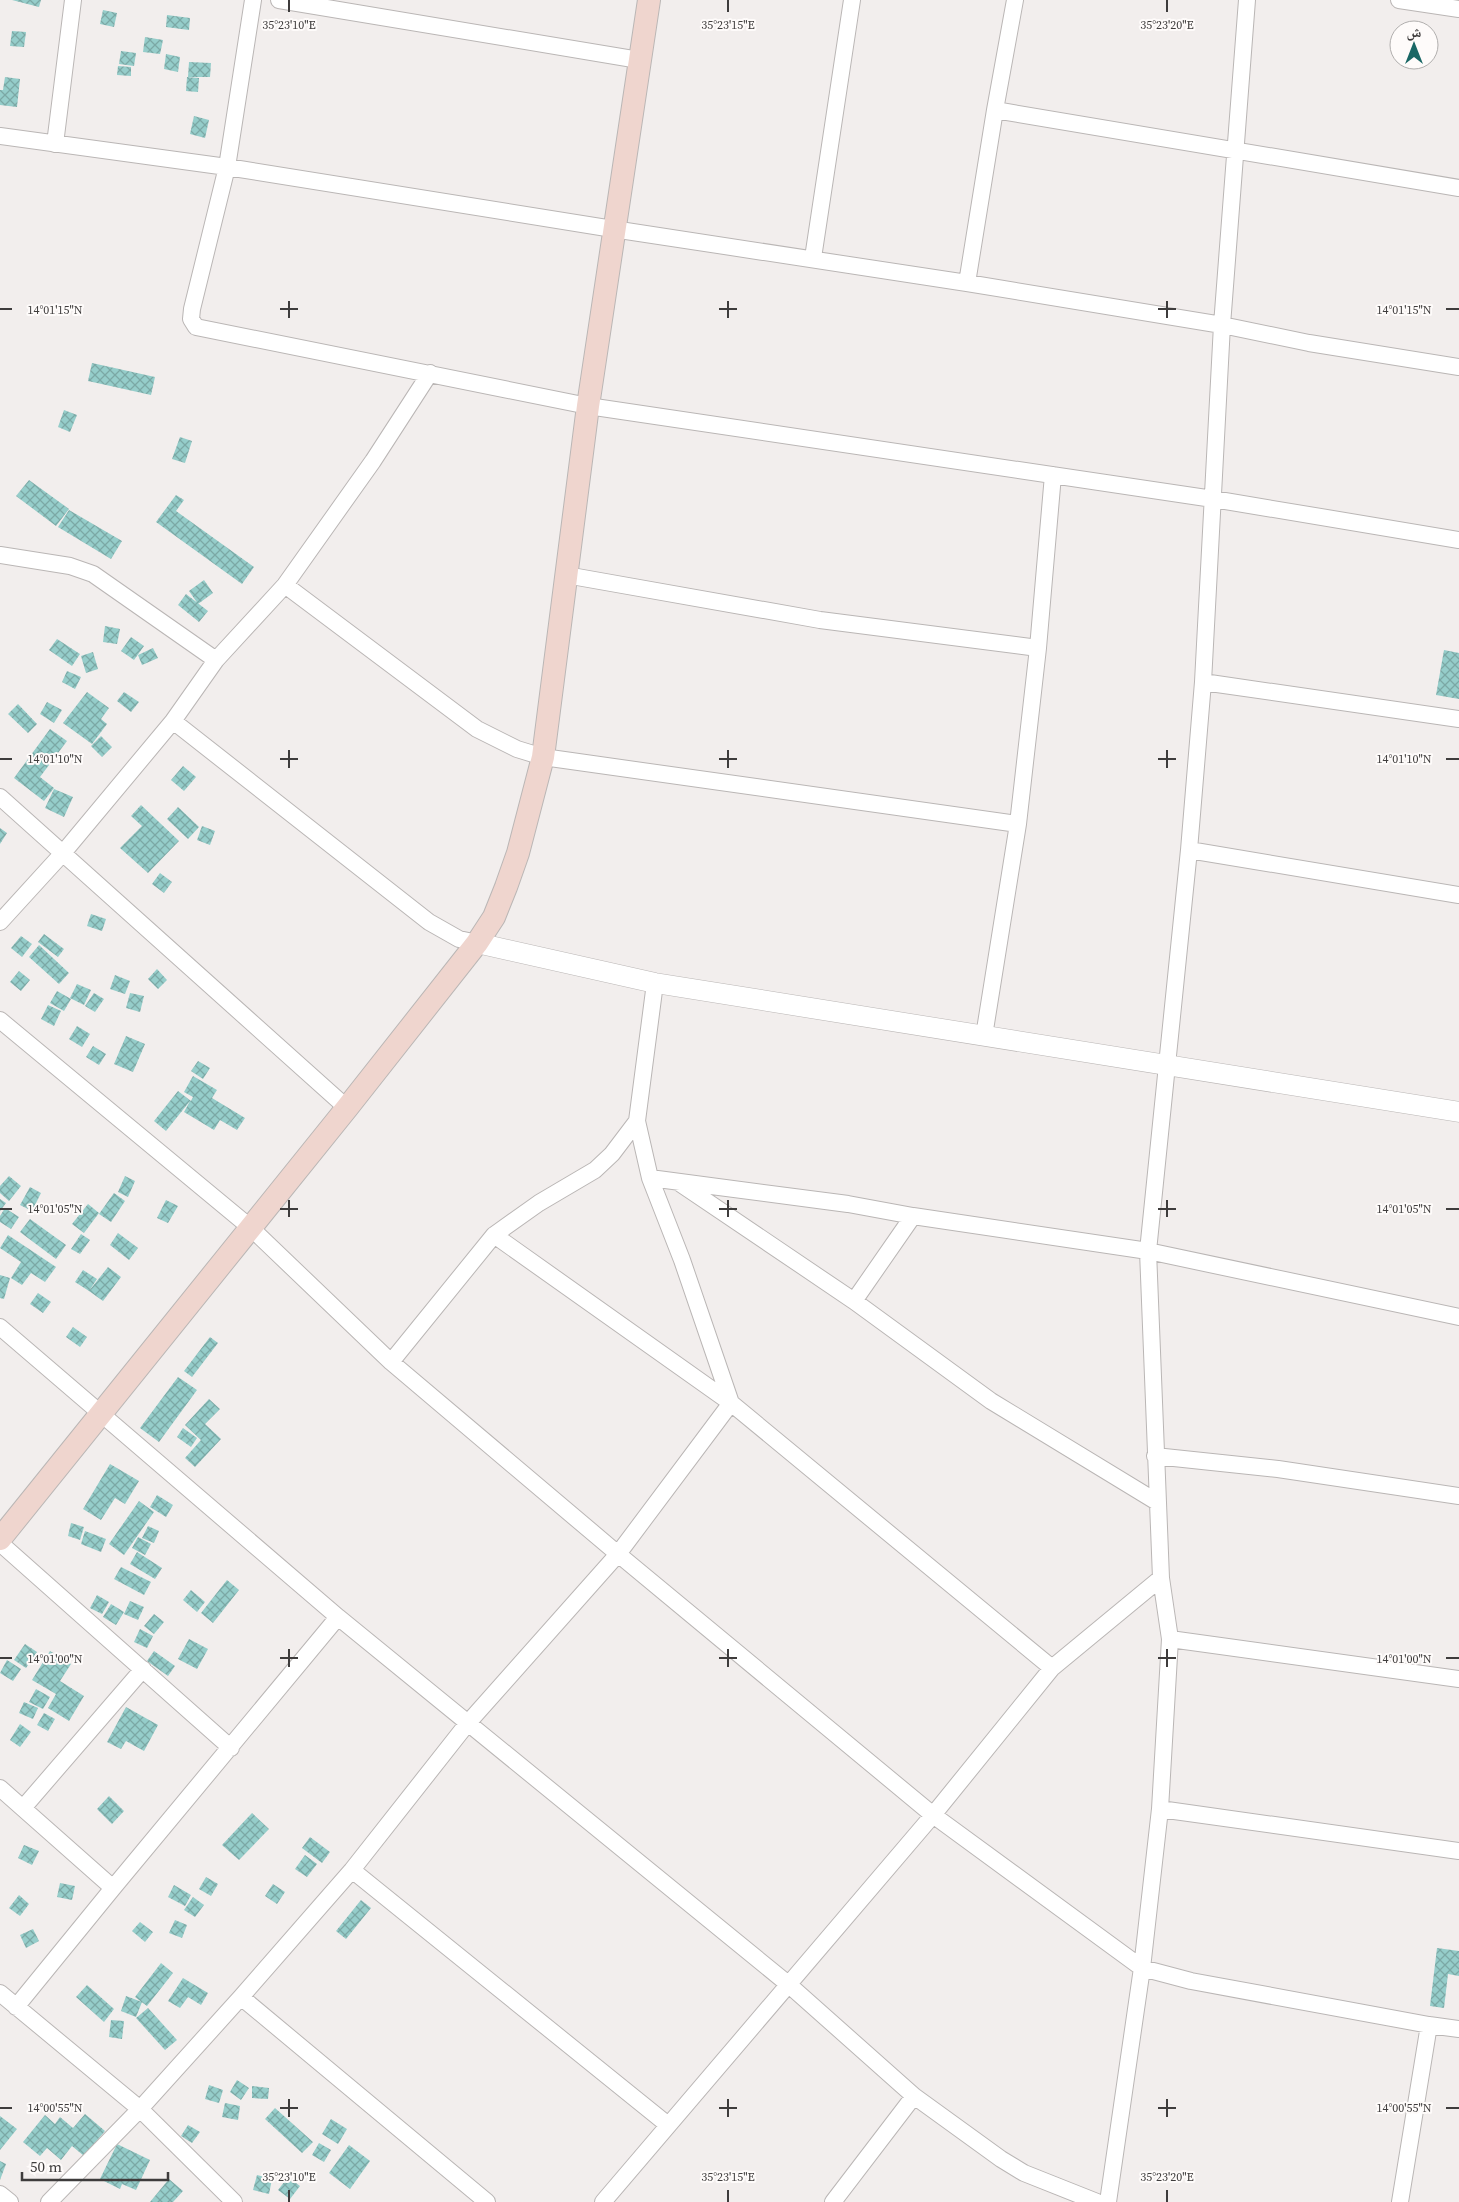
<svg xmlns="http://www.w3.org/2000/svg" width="1459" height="2202" font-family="'Source Serif 4','Noto Naskh Arabic',serif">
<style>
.building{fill:url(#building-cross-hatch)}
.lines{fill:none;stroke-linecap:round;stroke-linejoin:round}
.minor-casing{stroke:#bab6b5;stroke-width:18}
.tertiary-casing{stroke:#bab6b5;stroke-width:21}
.secondary-casing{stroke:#bab6b5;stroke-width:24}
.minor{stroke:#fff;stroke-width:16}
.tertiary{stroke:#fff;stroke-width:20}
.secondary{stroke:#efd5ce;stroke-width:22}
.ticks{fill:none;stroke:#3e3c3c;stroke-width:2}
.ticks-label{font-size:12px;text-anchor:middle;fill:#3e3c3c;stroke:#fefbfa;stroke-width:4;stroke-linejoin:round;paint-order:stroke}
</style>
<defs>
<pattern id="building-cross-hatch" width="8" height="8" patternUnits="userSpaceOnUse" patternTransform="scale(1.25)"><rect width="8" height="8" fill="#95cdca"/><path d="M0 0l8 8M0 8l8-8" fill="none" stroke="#7ba8a5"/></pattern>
</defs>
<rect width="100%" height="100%" fill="#f2eeed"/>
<path class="building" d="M 12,0 L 41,0 L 39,7 Z
M 103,10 L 117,13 L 114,27 L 100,24 Z
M 167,15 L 190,18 L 189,30 L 166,27 Z
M 12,31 L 26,32 L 24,47 L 10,46 Z
M 145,37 L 163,40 L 160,54 L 143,52 Z
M 121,51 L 136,53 L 134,66 L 119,64 Z
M 166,54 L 180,57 L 178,72 L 164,69 Z
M 189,62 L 211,63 L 210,77 L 188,77 Z
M 118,66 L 131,67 L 131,76 L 117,75 Z
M 5,77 L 20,79 L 17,107 L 0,105 L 0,90 L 3,90 Z
M 187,77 L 199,78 L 198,92 L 186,91 Z
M 194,116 L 209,120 L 205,138 L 190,134 Z
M 92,363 L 155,377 L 151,395 L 88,381 Z
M 64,410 L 77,415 L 70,432 L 58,427 Z
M 180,437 L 192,441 L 185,463 L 172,459 Z
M 29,480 L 69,509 L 56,526 L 16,496 Z
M 176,495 L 184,500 L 176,511 L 254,567 L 242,584 L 156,522 Z
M 69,510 L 122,541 L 111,559 L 58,527 Z
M 204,580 L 213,593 L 198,604 L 189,591 Z
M 186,594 L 208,611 L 199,622 L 178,605 Z
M 105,626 L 120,629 L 117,644 L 103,642 Z
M 131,637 L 144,646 L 134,660 L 121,651 Z
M 57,639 L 80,654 L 72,666 L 49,650 Z
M 153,648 L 158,658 L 142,665 L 138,655 Z
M 1444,650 L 1459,653 L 1459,699 L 1436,695 Z
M 93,652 L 98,669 L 86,673 L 81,656 Z
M 67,671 L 81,677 L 75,689 L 62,682 Z
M 87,692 L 109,708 L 101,719 L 107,724 L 92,744 L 63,723 Z
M 124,692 L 139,702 L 131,712 L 117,701 Z
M 47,702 L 62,710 L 54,723 L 40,714 Z
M 18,704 L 37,724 L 28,733 L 8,714 Z
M 50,729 L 67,741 L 40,777 L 54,788 L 44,801 L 14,778 Z
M 101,736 L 112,747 L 102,757 L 91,746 Z
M 183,766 L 196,777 L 184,791 L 171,780 Z
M 54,789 L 73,797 L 64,817 L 45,808 Z
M 141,805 L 179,841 L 148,873 L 120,848 L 142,826 L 131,816 Z
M 178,807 L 199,827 L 188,839 L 167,819 Z
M 202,826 L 215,831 L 210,845 L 197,840 Z
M 0,828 L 7,833 L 0,844 Z
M 160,873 L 172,882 L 164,893 L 152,884 Z
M 91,914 L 106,919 L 102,931 L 87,926 Z
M 44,934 L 64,949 L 58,957 L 38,942 Z
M 21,936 L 32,944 L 22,957 L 11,948 Z
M 39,945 L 69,973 L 59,984 L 29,957 Z
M 157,969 L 167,980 L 158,989 L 148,979 Z
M 19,971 L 30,980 L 21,991 L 10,982 Z
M 115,975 L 130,981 L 125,994 L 110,989 Z
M 77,984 L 91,990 L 84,1005 L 70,998 Z
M 57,991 L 71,999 L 64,1011 L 50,1003 Z
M 94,993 L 104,999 L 95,1012 L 85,1006 Z
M 130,993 L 144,996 L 140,1012 L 126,1008 Z
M 48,1005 L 61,1011 L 54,1026 L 41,1019 Z
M 77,1026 L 90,1034 L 82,1047 L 69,1039 Z
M 126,1036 L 145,1044 L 133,1072 L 114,1064 Z
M 93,1046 L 106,1054 L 99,1065 L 86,1057 Z
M 198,1061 L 210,1068 L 203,1079 L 191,1071 Z
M 193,1076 L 217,1090 L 212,1098 L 245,1118 L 237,1130 L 220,1120 L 214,1130 L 184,1112 L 190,1101 L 166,1131 L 154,1121 L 178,1091 L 191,1101 L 193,1097 L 184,1092 Z
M 9,1176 L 21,1186 L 9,1201 L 0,1193 L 0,1186 Z
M 125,1176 L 135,1181 L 128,1197 L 118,1192 Z
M 30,1187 L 41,1193 L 32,1211 L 20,1205 Z
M 114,1193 L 125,1201 L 111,1222 L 99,1214 Z
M 0,1199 L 6,1203 L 0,1211 Z
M 166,1200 L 178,1206 L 168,1223 L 157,1218 Z
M 88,1204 L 99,1213 L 84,1233 L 72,1224 Z
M 5,1208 L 19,1217 L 11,1229 L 0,1222 L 0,1216 Z
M 30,1219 L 66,1245 L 56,1259 L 20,1232 Z
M 118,1233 L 138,1248 L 129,1260 L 110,1245 Z
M 81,1234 L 90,1240 L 80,1254 L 71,1249 Z
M 8,1235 L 56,1267 L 45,1282 L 31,1273 L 22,1285 L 11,1278 L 21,1262 L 0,1248 Z
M 108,1267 L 121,1277 L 103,1301 L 89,1291 Z
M 83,1270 L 97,1279 L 89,1291 L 75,1282 Z
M 0,1275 L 10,1278 L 4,1299 L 0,1298 Z
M 38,1293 L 51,1302 L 43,1313 L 30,1304 Z
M 73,1327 L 87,1337 L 80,1347 L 66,1337 Z
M 210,1337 L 218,1343 L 192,1377 L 184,1371 Z
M 178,1377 L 197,1390 L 159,1442 L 140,1428 Z
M 209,1399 L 220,1409 L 205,1424 L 221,1439 L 195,1467 L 185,1458 L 201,1440 L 185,1425 Z
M 183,1428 L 197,1438 L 191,1447 L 177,1437 Z
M 110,1464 L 139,1481 L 125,1504 L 115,1498 L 101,1520 L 83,1509 Z
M 157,1495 L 173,1505 L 166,1517 L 150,1507 Z
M 139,1501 L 154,1512 L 124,1555 L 109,1544 Z
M 71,1523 L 84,1527 L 80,1540 L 68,1536 Z
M 148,1526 L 159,1531 L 154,1543 L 142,1538 Z
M 85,1531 L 106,1539 L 101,1552 L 81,1544 Z
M 138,1537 L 151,1544 L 145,1555 L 132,1548 Z
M 137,1552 L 162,1568 L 155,1579 L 130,1564 Z
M 121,1567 L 151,1582 L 144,1595 L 114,1579 Z
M 227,1580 L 239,1590 L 213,1623 L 201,1613 Z
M 191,1590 L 205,1602 L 197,1612 L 183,1600 Z
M 97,1595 L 109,1602 L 102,1614 L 90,1608 Z
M 130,1601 L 144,1607 L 138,1620 L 124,1614 Z
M 111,1604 L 124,1612 L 116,1625 L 103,1617 Z
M 154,1614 L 164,1622 L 154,1634 L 144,1626 Z
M 140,1629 L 153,1636 L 147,1648 L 134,1642 Z
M 189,1639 L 208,1649 L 197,1669 L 178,1659 Z
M 25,1644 L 37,1652 L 26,1668 L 14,1660 Z
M 50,1651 L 71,1664 L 60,1681 L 84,1696 L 69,1721 L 48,1708 L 56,1694 L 32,1680 Z
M 154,1651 L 175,1666 L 168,1676 L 147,1661 Z
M 7,1660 L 21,1669 L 13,1681 L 0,1673 Z
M 36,1689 L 50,1697 L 43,1709 L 29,1702 Z
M 24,1702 L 38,1708 L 33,1719 L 19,1713 Z
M 126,1707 L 158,1725 L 144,1751 L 126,1741 L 121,1749 L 107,1742 Z
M 44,1713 L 55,1719 L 48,1731 L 37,1725 Z
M 20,1724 L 31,1732 L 20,1747 L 10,1740 Z
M 109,1796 L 124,1811 L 112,1824 L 97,1809 Z
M 252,1813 L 269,1829 L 239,1860 L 222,1845 Z
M 310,1837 L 330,1852 L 322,1863 L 302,1848 Z
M 24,1845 L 39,1851 L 32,1865 L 18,1858 Z
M 305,1855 L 317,1864 L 307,1877 L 295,1869 Z
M 206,1877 L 218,1884 L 211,1896 L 199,1889 Z
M 60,1883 L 75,1886 L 72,1900 L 57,1897 Z
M 273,1884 L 285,1892 L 277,1904 L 265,1896 Z
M 174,1885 L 191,1895 L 185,1906 L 168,1897 Z
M 19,1895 L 29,1904 L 20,1916 L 9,1908 Z
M 193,1897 L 204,1905 L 195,1917 L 184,1910 Z
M 361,1900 L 371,1908 L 346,1939 L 336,1931 Z
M 175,1920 L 187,1925 L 182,1938 L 169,1933 Z
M 140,1922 L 153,1932 L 145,1942 L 132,1931 Z
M 33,1929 L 39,1941 L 26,1948 L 20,1935 Z
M 1437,1948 L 1459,1951 L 1459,1976 L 1448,1974 L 1444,2008 L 1430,2006 Z
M 161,1963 L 173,1973 L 147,2006 L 135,1997 Z
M 183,1978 L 208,1993 L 201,2005 L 188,1997 L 180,2008 L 168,2001 Z
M 87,1985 L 114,2009 L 104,2022 L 76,1997 Z
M 126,1996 L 142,2002 L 136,2017 L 121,2011 Z
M 148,2008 L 177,2040 L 165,2050 L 136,2018 Z
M 111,2020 L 124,2021 L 122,2039 L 109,2037 Z
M 237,2080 L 249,2088 L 241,2100 L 230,2092 Z
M 209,2085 L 223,2090 L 219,2103 L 205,2099 Z
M 252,2086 L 269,2088 L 268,2099 L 252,2098 Z
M 225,2103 L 240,2106 L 238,2120 L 222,2117 Z
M 275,2108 L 313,2142 L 302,2153 L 265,2119 Z
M 85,2114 L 105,2131 L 84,2156 L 72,2146 L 61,2160 L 47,2148 L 40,2156 L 23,2142 L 45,2115 L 55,2124 L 60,2117 L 73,2128 Z
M 0,2116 L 17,2129 L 0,2150 Z
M 331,2119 L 347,2129 L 338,2144 L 322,2134 Z
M 188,2125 L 200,2132 L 192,2143 L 181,2136 Z
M 319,2143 L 331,2150 L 324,2162 L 312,2155 Z
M 117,2144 L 150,2160 L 136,2190 L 122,2184 L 120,2189 L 100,2179 Z
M 349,2145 L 370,2161 L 350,2189 L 329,2173 Z
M 0,2161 L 6,2164 L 0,2180 Z
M 257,2175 L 272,2179 L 269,2194 L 253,2190 Z
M 288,2177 L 300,2186 L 290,2199 L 278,2190 Z
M 169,2179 L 183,2191 L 173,2202 L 150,2202 Z"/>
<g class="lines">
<defs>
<path id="minor" d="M 253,0 L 227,167 L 192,309 L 191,319 L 196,327 L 588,406 L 1213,499 L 1459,540
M 279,0 L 639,60
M 1399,0 L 1459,9
M 995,110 L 1459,188
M 0,136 L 227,167 L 613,229 L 967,283 L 1222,325 L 1309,343 L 1459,367
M 55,144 L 73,0
M 813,258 L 852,0
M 967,283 L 995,110 L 1015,0
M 0,555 L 70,566 L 93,574 L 216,660
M 566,575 L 820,620 L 1038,648
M 285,585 L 477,729 L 517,749 L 543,757 L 1018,824
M 1203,682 L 1459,719
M 173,721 L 429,922 L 459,939 L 477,943
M 0,797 L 347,1108
M 1189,850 L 1459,895
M 0,922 L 63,853 L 173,721 L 216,660 L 285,585 L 373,461 L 430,373
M 0,1020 L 251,1228 L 391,1362 L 618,1554 L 933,1815 L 1142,1968 L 1191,1981 L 1429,2025 L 1459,2029
M 984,1036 L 1018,824 L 1038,648 L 1053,475
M 650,1178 L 848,1204 L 913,1216 L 1148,1251 L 1459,1317
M 681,1184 L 854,1301 L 991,1401 L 1157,1502
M 494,1235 L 731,1403 L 1052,1668
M 854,1301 L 913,1216
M 0,1327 L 338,1617 L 788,1984 L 914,2096 L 1001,2159 L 1024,2173 L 1097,2202
M 391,1362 L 494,1235 L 539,1203 L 595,1170 L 612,1154 L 637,1121
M 1155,1456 L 1278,1469 L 1459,1496
M 0,1543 L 231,1748
M 1170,1639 L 1459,1679
M 0,1788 L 113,1888
M 23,1808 L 143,1669
M 1160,1809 L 1459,1851
M 352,1870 L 668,2125
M 0,1993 L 140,2109 L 234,2202
M 241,1997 L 487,2202
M 16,2007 L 113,1888 L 338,1617
M 0,2194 L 10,2202
M 49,2202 L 140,2109 L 241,1997 L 352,1870 L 467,1724 L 618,1554 L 731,1403 L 682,1260 L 650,1178 L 637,1121 L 655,983
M 603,2202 L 933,1815 L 1052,1668 L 1161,1578
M 833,2202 L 914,2096
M 1108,2202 L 1142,1968 L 1160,1809 L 1170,1639 L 1161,1578 L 1148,1251 L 1189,850 L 1203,682 L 1222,325 L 1247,0
M 1400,2202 L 1429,2025"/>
<path id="tertiary" d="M 477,943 L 655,983 L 1459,1112"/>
<path id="secondary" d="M 0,1539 L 347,1108 L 477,943 L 494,917 L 506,887 L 518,853 L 543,757 L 588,406 L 649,0"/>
</defs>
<use href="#minor" class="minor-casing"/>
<use href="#tertiary" class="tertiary-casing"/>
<use href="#secondary" class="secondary-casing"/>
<use href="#minor" class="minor"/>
<use href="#tertiary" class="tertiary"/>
<use href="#secondary" class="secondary"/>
</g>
<path class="ticks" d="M 289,0 L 289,12M 728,0 L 728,12M 1167,0 L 1167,12M 289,301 L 289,318M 728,301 L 728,318M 1167,301 L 1167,318M 0,309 L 12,309M 280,309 L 298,309M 719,309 L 737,309M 1158,309 L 1176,309M 1446,309 L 1459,309M 289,750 L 289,768M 728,750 L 728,768M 1167,750 L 1167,768M 0,759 L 12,759M 280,759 L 298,759M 719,759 L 737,759M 1158,759 L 1176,759M 1446,759 L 1459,759M 289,1200 L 289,1217M 728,1200 L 728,1217M 1167,1200 L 1167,1217M 0,1209 L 12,1209M 280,1209 L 298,1209M 719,1209 L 737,1209M 1158,1209 L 1176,1209M 1446,1209 L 1459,1209M 289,1649 L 289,1667M 728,1649 L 728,1667M 1167,1649 L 1167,1667M 0,1658 L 12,1658M 280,1658 L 298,1658M 719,1658 L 737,1658M 1158,1658 L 1176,1658M 1446,1658 L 1459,1658M 289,2099 L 289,2117M 728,2099 L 728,2117M 1167,2099 L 1167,2117M 0,2108 L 12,2108M 280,2108 L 298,2108M 719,2108 L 737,2108M 1158,2108 L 1176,2108M 1446,2108 L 1459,2108M 289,2190 L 289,2202M 728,2190 L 728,2202M 1167,2190 L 1167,2202"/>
<g class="ticks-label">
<text x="289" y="29">35°23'10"E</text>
<text x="728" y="29">35°23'15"E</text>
<text x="1167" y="29">35°23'20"E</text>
<text x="55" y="314">14°01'15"N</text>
<text x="1404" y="314">14°01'15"N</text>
<text x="55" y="763">14°01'10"N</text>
<text x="1404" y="763">14°01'10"N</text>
<text x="55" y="1213">14°01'05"N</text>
<text x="1404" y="1213">14°01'05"N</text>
<text x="55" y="1663">14°01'00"N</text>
<text x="1404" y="1663">14°01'00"N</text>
<text x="55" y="2112">14°00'55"N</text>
<text x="1404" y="2112">14°00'55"N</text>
<text x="289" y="2181">35°23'10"E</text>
<text x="728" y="2181">35°23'15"E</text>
<text x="1167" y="2181">35°23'20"E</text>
</g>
<g transform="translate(1414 45)"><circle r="24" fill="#fefbfa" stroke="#b1afae"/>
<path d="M0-4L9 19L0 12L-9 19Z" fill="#196765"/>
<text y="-8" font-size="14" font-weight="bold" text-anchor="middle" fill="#3e3c3c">ش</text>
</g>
<path d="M22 2172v8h146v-8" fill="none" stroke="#3e3c3c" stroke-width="2.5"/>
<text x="30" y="2172" font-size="15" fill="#3e3c3c" stroke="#fefbfa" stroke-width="4" paint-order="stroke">50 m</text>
</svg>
